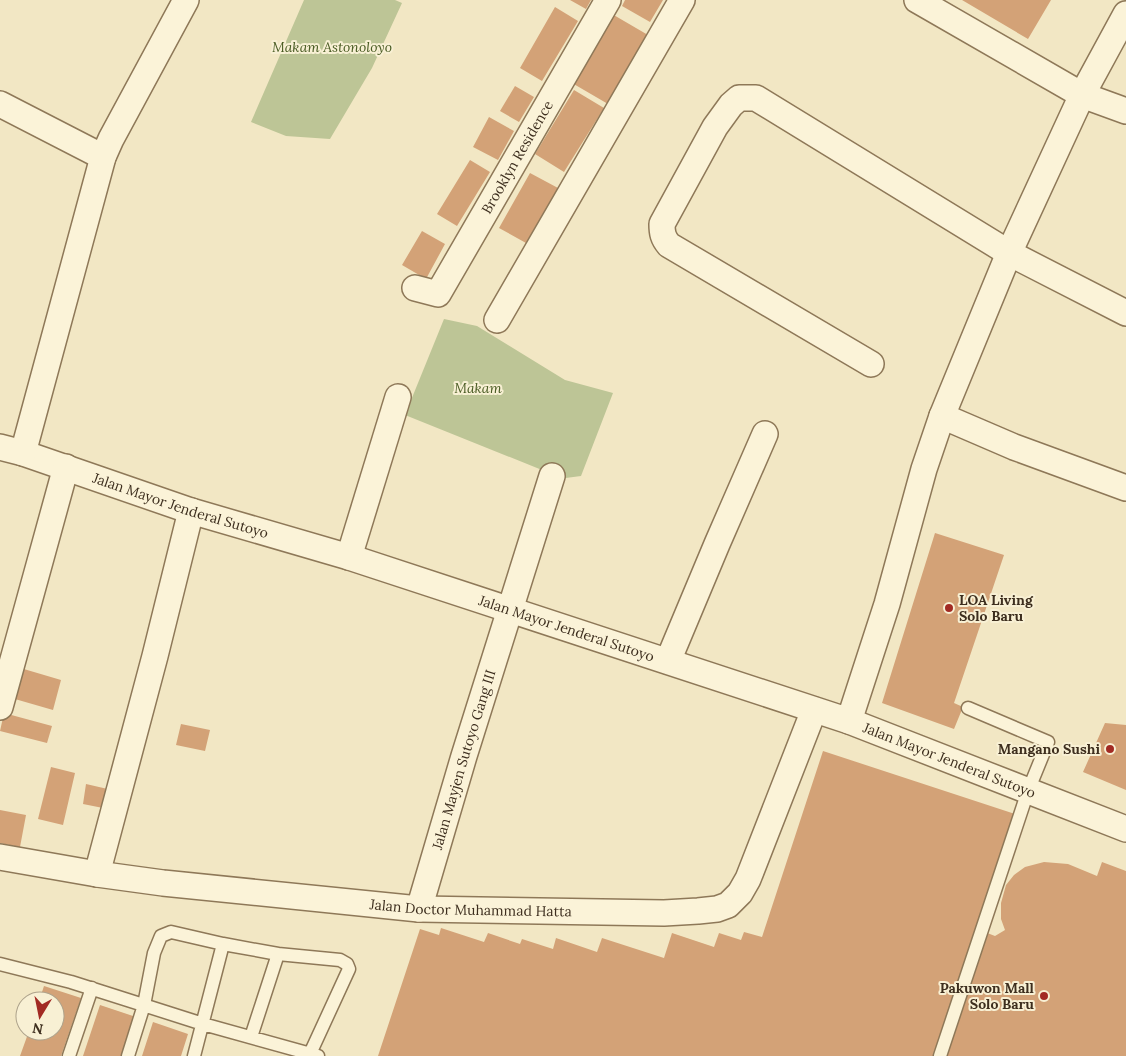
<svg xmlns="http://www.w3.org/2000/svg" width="1126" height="1056" font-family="Lora,serif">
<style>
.cemetery{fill:#bdc596}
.building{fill:#d3a277}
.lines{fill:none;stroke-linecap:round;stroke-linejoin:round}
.service-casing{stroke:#8e7858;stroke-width:15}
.minor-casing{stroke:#8e7858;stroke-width:28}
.service{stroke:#fbf3d8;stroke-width:12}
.minor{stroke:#fbf3d8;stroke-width:25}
.poi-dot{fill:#a22a23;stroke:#f8f0d4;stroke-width:2}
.labels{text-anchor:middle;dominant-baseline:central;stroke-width:4;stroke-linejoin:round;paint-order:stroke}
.park-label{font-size:14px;font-style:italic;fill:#495b23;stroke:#f8f0d4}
.street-label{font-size:14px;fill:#3d2e1e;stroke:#f8f0d4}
.poi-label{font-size:14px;font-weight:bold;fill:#3d2e1e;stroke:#f8f0d4;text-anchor:end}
</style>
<rect width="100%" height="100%" fill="#f2e7c4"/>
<path class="cemetery" d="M 304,0 L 395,0 L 402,3 L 372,68 L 330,139 L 286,136 L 251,122 Z
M 444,319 L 477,326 L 565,380 L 613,393 L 581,476 L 558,479 L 542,470 L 405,415 Z"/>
<path class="building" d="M 570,0 L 591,0 L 586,9 Z
M 625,0 L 663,0 L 650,22 L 622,6 Z
M 962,0 L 1051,0 L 1028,39 Z
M 555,7 L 578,21 L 542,81 L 520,68 Z
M 612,14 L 648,35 L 608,104 L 572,83 Z
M 515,86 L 534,97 L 519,122 L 500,111 Z
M 574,90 L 604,108 L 564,172 L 535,154 Z
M 489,117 L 514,131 L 498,160 L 473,147 Z
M 470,160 L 490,172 L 457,226 L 437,214 Z
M 530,173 L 558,188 L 526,243 L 499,228 Z
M 422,231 L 445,244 L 426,279 L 402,265 Z
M 935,533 L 1004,555 L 954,703 L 963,707 L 954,729 L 882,703 Z
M 17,667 L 61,680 L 53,710 L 8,697 Z
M 4,713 L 52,726 L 47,743 L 0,731 Z
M 1105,723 L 1126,725 L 1126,790 L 1083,772 Z
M 181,724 L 210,730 L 205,751 L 176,745 Z
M 823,751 L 1015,814 L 935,1056 L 378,1056 L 420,929 L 439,935 L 441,928 L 484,942 L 488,933 L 520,944 L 522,939 L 553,949 L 556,938 L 597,952 L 602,938 L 664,958 L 672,933 L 714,947 L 719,933 L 741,940 L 744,932 L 762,937 Z
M 51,767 L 75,773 L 63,825 L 38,819 Z
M 86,784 L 112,790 L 108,809 L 83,804 Z
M 0,810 L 26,815 L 20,847 L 0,843 Z
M 1044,862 L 1068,864 L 1097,876 L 1102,862 L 1126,871 L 1126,1056 L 942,1056 L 982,931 L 995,936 L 1005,930 L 1001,919 L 1001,903 L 1006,885 L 1014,875 L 1025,867 Z
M 44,986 L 81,998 L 61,1056 L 20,1056 L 29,1031 L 55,1031 L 55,1001 L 39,1001 Z
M 100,1005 L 136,1017 L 123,1056 L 83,1056 Z
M 153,1022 L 188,1034 L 181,1056 L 142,1056 Z"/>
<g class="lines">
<defs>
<path id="service" d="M 0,964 L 71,982 L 203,1024 L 318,1056
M 251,1037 L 278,954 L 340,960 L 347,964 L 349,969 L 309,1056
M 69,1056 L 92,988
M 128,1056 L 144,1005 L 154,953 L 161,936 L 171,932 L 223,944
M 194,1056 L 223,944 L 278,954
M 940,1056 L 1028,791 L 1048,742 L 968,708"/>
<g id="minor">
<path d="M 917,0 L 1082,95 L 1126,111"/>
<path d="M 0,104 L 103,157"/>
<path id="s1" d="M 415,288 L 438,294 L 608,0"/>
<path d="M 497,320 L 682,0"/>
<path d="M 871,364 L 669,245 C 663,238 662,233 662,224 L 715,127 L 731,105 L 739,98 L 756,98 L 1009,253 L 1126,313"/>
<path d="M 942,416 L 1014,447 L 1126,488"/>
<path id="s2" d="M 0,447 L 23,453 L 191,511 L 349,557 L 849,721 L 1126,829"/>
<path d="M 23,453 L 103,157 L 111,139 L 186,0"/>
<path d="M 349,557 L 398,397"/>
<path d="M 668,661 L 717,544 L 765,434"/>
<path d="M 0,707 L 66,467"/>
<path d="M 849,721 L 887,604 L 924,469 L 942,416 L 1009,253 L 1082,95 L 1126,14"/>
<path id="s3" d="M 0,857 L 97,874 L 163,883 L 419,909 L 664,913 L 698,911 L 717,909 L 728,905 L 740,893 L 748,879 L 814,710"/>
<path d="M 97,874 L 155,656 L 191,511"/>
<path id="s4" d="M 419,909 L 464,756 L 552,476"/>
</g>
</defs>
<use href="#service" class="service-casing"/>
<use href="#minor" class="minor-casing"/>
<use href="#service" class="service"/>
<use href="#minor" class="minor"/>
</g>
<g class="poi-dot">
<circle cx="949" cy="608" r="5"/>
<circle cx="1110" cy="749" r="5"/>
<circle cx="1044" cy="996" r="5"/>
</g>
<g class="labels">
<g class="park-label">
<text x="332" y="47">Makam Astonoloyo</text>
<text x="478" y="388">Makam</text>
</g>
<g class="street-label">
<text stroke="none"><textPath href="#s1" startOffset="182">Brooklyn Residence</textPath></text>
<text stroke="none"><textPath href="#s2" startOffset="190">Jalan Mayor Jenderal Sutoyo</textPath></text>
<text stroke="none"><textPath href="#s2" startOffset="595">Jalan Mayor Jenderal Sutoyo</textPath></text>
<text stroke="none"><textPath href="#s4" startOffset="156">Jalan Mayjen Sutoyo Gang III</textPath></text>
<text stroke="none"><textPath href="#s2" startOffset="1000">Jalan Mayor Jenderal Sutoyo</textPath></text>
<text stroke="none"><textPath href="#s3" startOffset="474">Jalan Doctor Muhammad Hatta</textPath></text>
</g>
<g class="poi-label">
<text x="959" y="600" text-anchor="start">LOA Living<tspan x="959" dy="16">Solo Baru</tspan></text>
<text x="1100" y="749">Mangano Sushi</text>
<text x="1034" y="988">Pakuwon Mall<tspan x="1034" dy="16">Solo Baru</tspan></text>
</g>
</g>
<g transform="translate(40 1016) rotate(190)"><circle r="24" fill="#f8f0d4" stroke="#ada28b"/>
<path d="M0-4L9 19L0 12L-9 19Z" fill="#a22a23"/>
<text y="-8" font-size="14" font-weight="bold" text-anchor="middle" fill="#3d2e1e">N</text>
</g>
</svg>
